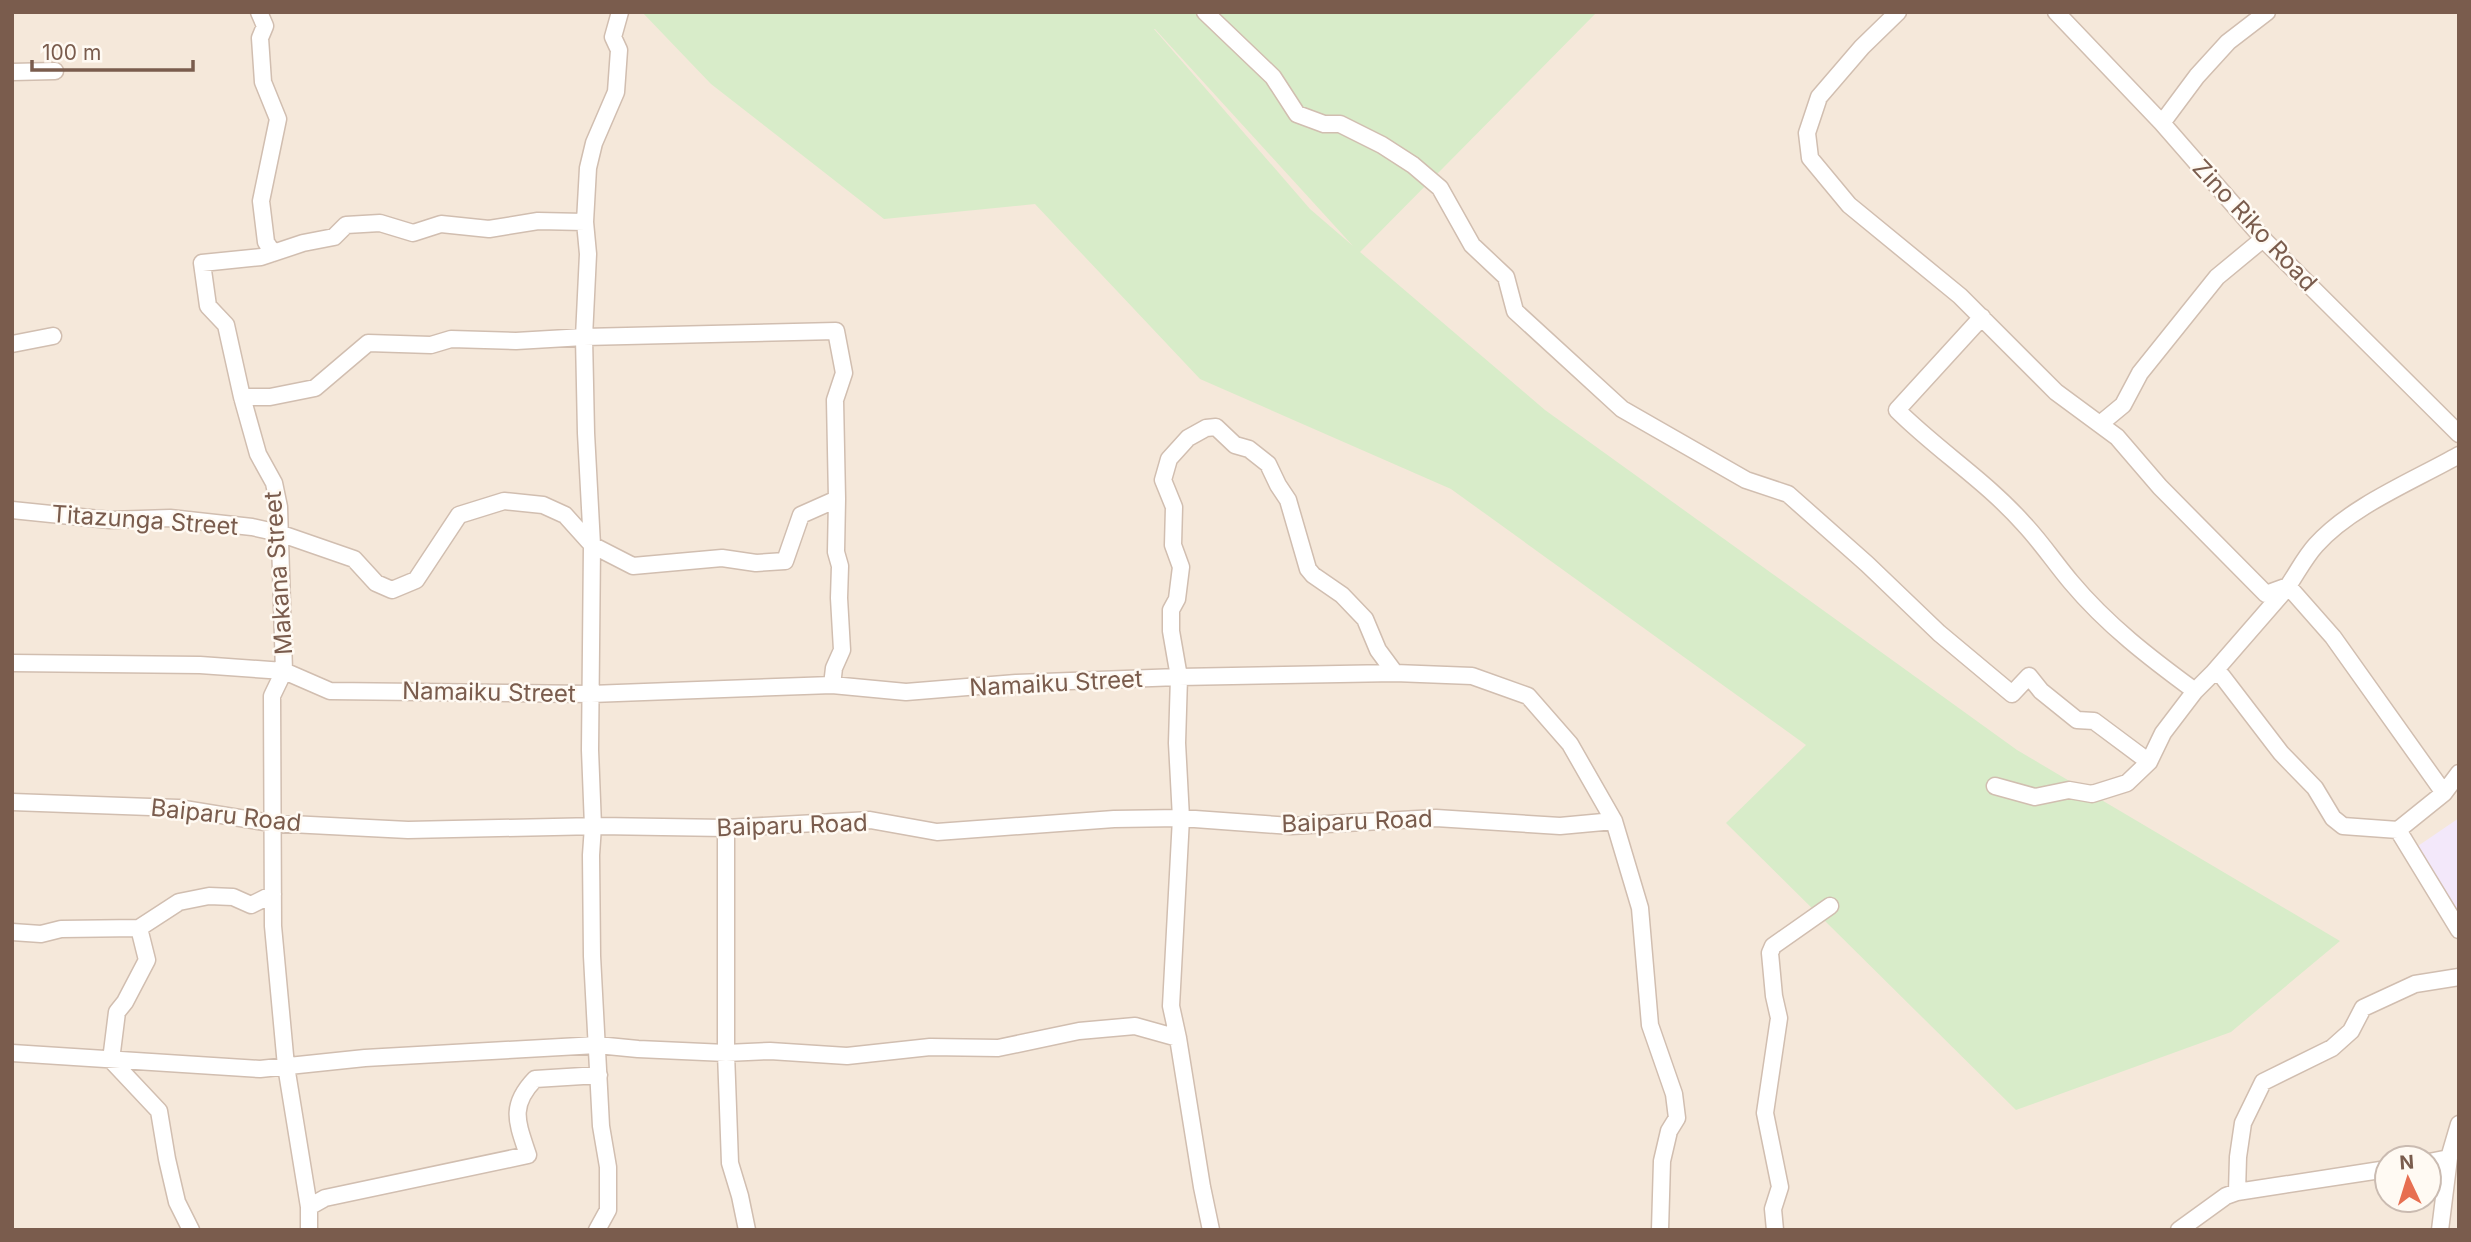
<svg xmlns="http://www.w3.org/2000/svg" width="2471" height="1242" font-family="Inter,sans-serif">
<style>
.residential{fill:#f5e8da;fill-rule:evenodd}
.education{fill:#f3e8fa}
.green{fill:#d8ecc9;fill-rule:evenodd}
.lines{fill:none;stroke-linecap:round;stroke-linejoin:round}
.minor-casing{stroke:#d1beb0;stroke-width:19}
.minor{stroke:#fff;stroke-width:16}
.labels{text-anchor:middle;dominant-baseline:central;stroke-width:5;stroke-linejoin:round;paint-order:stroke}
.street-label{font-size:24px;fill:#7a5c4d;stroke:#fffaf3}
</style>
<rect width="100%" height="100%" fill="#fdf6ec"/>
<path class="residential" d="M 12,12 L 2459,12 L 2459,1229 L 12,1230 ZM 2387,1158 L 2429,1158 L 2429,1200 L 2387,1200 Z"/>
<path class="education" d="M 2459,818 L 2459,924 L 2412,850 Z"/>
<path class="green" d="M 642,12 L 1597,12 L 1360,252 L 1545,410 L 2017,750 L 2340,941 L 2231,1032 L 2016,1110 L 1726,823 L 1806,745 L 1451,489 L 1200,379 L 1035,204 L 884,219 L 711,84 ZM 1154,29 L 1155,29 L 1353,246 L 1310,209 Z"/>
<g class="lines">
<defs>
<path id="minor" d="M 259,12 L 265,26 L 260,38 L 263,82 L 278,119 L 261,201 L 266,242 L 273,253
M 1205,12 L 1273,77 L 1297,114 L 1324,124 L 1340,124 L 1382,145 L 1413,165 L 1440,188 L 1472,245 L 1506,277 L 1515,311 L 1622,409 L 1746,480 L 1788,494 L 1867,564 L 1939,633 L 2012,694 L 2029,676 L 2041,691 L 2077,720 L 2094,721 L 2149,762
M 1898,12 L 1862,47 L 1819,97 L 1807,133 L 1810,158 L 1849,205 L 1960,296 L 2056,392 L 2117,437 L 2160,487 L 2266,594 L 2288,586
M 2056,12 L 2162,123 L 2266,242 L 2459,434
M 12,72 L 55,71
M 2162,123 L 2197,76 L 2228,42 L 2267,12
M 1982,317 L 1897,410 C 1937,450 1986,481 2024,524 C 2041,542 2055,563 2071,582 C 2107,625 2150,658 2195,691
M 12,344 L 53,336
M 2100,424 L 2123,405 L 2140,373 L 2217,277 L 2263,239
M 12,510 L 110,520 L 170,518 L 252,527 L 279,533 L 354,559 L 376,583 L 392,590 L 416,580 L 459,515 L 504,501 L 543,505 L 565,515 L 592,545 L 633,566 L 722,558 L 756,563 L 785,561 L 801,515 L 837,499 L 835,400 L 844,373 L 836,331 L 584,337 L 516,341 L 451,339 L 431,345 L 368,343 L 315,388 L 270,397 L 242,397
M 12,663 L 200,665 L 284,671 L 330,691 L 591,694 L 832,685 L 906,692 L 1016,683 L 1179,677 L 1395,673 L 1472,676 L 1528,696 L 1570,744 L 1614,821 L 1640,908 L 1650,1025 L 1674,1094 L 1677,1118 L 1669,1131 L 1662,1161 L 1660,1230
M 2213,673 L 2287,588
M 832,685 L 834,668 L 842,650 L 839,598 L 840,566 L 836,552 L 837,499
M 1995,786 L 2035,797 L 2069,790 L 2092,794 L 2127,783 L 2149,762 L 2163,733 L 2195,691 L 2213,673 L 2222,676 L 2281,753 L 2315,788 L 2333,818 L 2343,826 L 2398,830 L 2459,930
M 2444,793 L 2333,637 L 2288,586 C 2297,573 2305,557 2316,545 C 2351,506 2413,481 2459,455
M 12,802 L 178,808 L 271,823 L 408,830 L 599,826 L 726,828 L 870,820 L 937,832 L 1114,819 L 1181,818 L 1291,826 L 1436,818 L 1560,826 L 1614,821
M 726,828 L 726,1053 L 730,1163 L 740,1196 L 747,1230
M 2398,830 L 2444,793 L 2459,773
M 139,928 L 147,960 L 125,1002 L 117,1012 L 111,1060 L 159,1111 L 167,1159 L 177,1202 L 191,1230
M 12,932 L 41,934 L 61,929 L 139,928 L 179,902 L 209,896 L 233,897 L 251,905 L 273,894
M 12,1053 L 260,1069 L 365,1058 L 597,1045 L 638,1049 L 726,1053 L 770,1051 L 847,1056 L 930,1047 L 998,1048 L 1079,1031 L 1135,1026 L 1178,1038
M 2449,1158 L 2459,1124
M 2429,1162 L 2449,1158 L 2440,1230
M 2237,1192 L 2238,1157 L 2243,1123 L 2263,1082 L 2332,1048 L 2351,1031 L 2363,1008 L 2415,984 L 2459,977
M 309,1207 L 325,1198 L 528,1155 C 517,1122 509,1106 535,1079 L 599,1075
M 309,1230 L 309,1207 L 286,1066 L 273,926 L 272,696 L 284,671 L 279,507 L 274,483 L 258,454 L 242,397 L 226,325 L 208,306 L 202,263 L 261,257 L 303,243 L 334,237 L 346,225 L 380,223 L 413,233 L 441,224 L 489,229 L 538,221 L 585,222
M 597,1230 L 608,1210 L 608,1167 L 601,1126 L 592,956 L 591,855 L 593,826 L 590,750 L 592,545 L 586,433 L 584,337 L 588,254 L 585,222 L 588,168 L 594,143 L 616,92 L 619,50 L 613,37 L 620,12
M 1211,1230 L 1202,1187 L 1178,1038 L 1171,1006 L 1181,818 L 1177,743 L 1179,677 L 1171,631 L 1171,610 L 1177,599 L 1181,567 L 1173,545 L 1174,507 L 1163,480 L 1169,459 L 1188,438 L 1206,428 L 1216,427 L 1235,445 L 1249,449 L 1268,464 L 1278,485 L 1288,500 L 1308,569 L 1313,575 L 1342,595 L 1365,619 L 1378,650 L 1395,673
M 1775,1230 L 1773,1209 L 1780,1187 L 1765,1113 L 1779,1018 L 1774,996 L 1770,953 L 1773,946 L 1830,906
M 2179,1230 L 2226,1196 L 2237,1192 L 2387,1169"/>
</defs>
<use href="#minor" class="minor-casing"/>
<use href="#minor" class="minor"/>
</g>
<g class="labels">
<g class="street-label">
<text transform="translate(2255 225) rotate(47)">Zino Riko Road</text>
<text transform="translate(145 520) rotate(4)">Titazunga Street</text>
<text transform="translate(278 573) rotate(-94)">Makana Street</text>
<text transform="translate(1056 683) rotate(-3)">Namaiku Street</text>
<text transform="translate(489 692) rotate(1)">Namaiku Street</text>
<text transform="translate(226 815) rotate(6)">Baiparu Road</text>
<text transform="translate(1357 821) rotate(-2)">Baiparu Road</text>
<text transform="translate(792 825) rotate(-2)">Baiparu Road</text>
</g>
</g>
<rect width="2471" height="1242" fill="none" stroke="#7a5c4d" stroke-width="28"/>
<g transform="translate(2408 1179) rotate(356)"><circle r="33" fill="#fffaf3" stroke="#cabbb1" stroke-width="2"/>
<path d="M0-5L12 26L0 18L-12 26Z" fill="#e76f51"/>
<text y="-10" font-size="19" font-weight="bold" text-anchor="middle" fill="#7a5c4d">N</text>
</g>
<path d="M32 60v10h161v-10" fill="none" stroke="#7a5c4d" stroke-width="3.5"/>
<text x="42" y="60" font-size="21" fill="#7a5c4d" stroke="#fffaf3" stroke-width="5" paint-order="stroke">100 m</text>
</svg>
